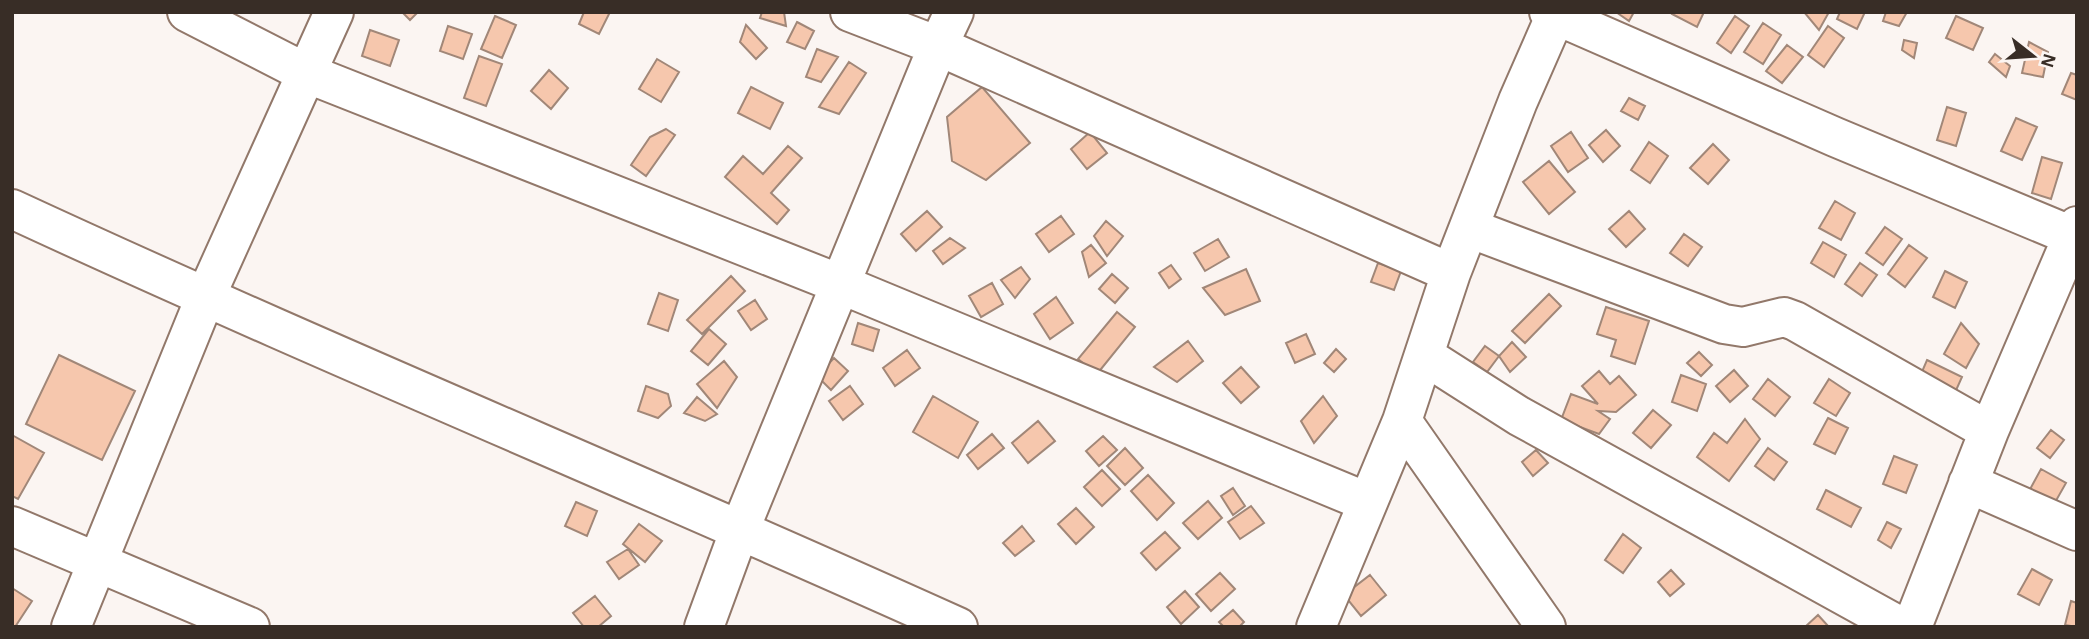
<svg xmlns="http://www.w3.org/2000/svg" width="2089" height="639" font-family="'Alegreya Sans',sans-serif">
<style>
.building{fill:#f6c7ad;stroke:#a18778;stroke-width:2}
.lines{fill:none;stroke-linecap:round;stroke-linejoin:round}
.minor-casing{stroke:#92786a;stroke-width:42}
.minor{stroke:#fff;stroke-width:38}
</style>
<rect width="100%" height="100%" fill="#fbf5f2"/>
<path class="building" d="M 402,12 L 418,12 L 410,20 Z
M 584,12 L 610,12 L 599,34 L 579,24 Z
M 762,12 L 784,12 L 786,26 L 760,18 Z
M 1616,12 L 1634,12 L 1629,21 Z
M 1673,12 L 1704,12 L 1697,27 L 1672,14 Z
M 1804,12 L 1829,12 L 1819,30 Z
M 1840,12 L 1865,12 L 1857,29 L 1837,19 Z
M 1886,12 L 1907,12 L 1899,26 L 1883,21 Z
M 495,16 L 516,25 L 502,58 L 481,49 Z
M 1735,16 L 1749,26 L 1731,53 L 1717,43 Z
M 1956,16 L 1983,28 L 1973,50 L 1946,38 Z
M 797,22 L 814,31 L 805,49 L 787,42 Z
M 1763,23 L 1781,35 L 1763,64 L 1744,52 Z
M 746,25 L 767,48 L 756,59 L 740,42 Z
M 448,26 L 472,34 L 463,59 L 440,51 Z
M 1828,26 L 1844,38 L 1824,67 L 1808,55 Z
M 370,30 L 399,40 L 390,66 L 362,56 Z
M 1904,40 L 1917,43 L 1914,58 L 1902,50 Z
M 2029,42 L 2048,52 L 2043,77 L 2022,73 Z
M 1787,45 L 1803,57 L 1782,83 L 1766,71 Z
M 817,49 L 838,57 L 821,82 L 806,77 Z
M 1995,54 L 2010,66 L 2006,77 L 1989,62 Z
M 479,56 L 502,64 L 486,106 L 464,98 Z
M 657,59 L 679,72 L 661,102 L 639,89 Z
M 849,62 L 866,73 L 839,114 L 819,107 Z
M 549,70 L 568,88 L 551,109 L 531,91 Z
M 2071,73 L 2077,75 L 2077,100 L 2062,94 Z
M 751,87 L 783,103 L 770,129 L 738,113 Z
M 982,87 L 1030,143 L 986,180 L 952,161 L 947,117 Z
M 1629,98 L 1645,106 L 1638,120 L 1621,111 Z
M 1947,107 L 1966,113 L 1956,146 L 1937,140 Z
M 2016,118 L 2037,127 L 2022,160 L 2001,151 Z
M 666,129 L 675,135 L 646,176 L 631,165 L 650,137 Z
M 1606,130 L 1620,146 L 1603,162 L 1589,145 Z
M 1090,132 L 1107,153 L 1087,169 L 1071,149 Z
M 1571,132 L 1588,158 L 1568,172 L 1551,146 Z
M 1649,142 L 1668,156 L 1650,183 L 1631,170 Z
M 1713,144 L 1729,160 L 1708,184 L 1690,168 Z
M 788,146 L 802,158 L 771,193 L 789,210 L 777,224 L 725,177 L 743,156 L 763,174 Z
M 2042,157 L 2062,163 L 2051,199 L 2032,193 Z
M 1549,161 L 1575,192 L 1549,214 L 1523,182 Z
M 1835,201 L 1855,213 L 1841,240 L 1819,228 Z
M 927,211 L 942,227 L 916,251 L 901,234 Z
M 1629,211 L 1645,229 L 1626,247 L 1609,229 Z
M 1061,216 L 1074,234 L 1049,252 L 1036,234 Z
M 1106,221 L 1123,236 L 1107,256 L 1094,236 Z
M 1885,227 L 1902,239 L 1883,265 L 1866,253 Z
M 1684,234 L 1702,247 L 1688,266 L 1670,253 Z
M 950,238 L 965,248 L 943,264 L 933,251 Z
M 1218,239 L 1229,257 L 1205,271 L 1194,253 Z
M 1823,242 L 1846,255 L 1834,277 L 1811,263 Z
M 1091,245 L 1106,263 L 1089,277 L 1082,252 Z
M 1909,245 L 1927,258 L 1905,287 L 1888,274 Z
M 1378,263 L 1401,271 L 1394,290 L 1371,282 Z
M 1860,263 L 1877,275 L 1862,296 L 1845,284 Z
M 1171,265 L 1181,279 L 1169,288 L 1159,273 Z
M 1021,267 L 1030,279 L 1015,298 L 1001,280 Z
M 1246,269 L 1260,301 L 1225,315 L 1203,288 Z
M 1945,271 L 1967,282 L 1955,308 L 1933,297 Z
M 1112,274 L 1128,288 L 1115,303 L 1099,289 Z
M 731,276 L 745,291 L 702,334 L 687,320 Z
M 992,283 L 1003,304 L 981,317 L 969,296 Z
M 659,293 L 678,300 L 668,331 L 648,324 Z
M 1549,294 L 1561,306 L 1525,343 L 1512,331 Z
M 1056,297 L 1073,323 L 1050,339 L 1034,314 Z
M 755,300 L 767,319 L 751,330 L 738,311 Z
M 1606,307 L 1649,321 L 1635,364 L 1611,356 L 1616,340 L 1597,334 Z
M 1117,312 L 1135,327 L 1097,374 L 1078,359 Z
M 858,323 L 879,330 L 873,351 L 852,344 Z
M 1961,323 L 1979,344 L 1966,368 L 1944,354 Z
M 709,329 L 726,344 L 708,365 L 691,351 Z
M 1306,334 L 1315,354 L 1295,363 L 1286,343 Z
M 1188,341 L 1203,361 L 1177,382 L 1154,367 Z
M 1512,342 L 1526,357 L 1510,372 L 1499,356 Z
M 1485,346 L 1499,356 L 1487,372 L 1473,362 Z
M 1336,349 L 1346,359 L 1334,372 L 1324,363 Z
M 907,350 L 920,368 L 895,386 L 883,368 Z
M 1699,352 L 1712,365 L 1701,376 L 1687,363 Z
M 59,355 L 135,391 L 102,460 L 26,424 Z
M 834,358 L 848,371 L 831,390 L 817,376 Z
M 1927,360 L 1962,377 L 1953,397 L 1918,381 Z
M 724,361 L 737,377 L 717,408 L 697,384 Z
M 1241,367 L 1259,387 L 1241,403 L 1223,383 Z
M 1734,370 L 1748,386 L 1730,402 L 1716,386 Z
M 1599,371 L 1610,384 L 1619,376 L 1636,395 L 1616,412 L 1598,411 L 1610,419 L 1599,434 L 1561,420 L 1571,394 L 1598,404 L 1582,386 Z
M 1681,375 L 1706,384 L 1697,411 L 1672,402 Z
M 1768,379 L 1790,397 L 1775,416 L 1753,399 Z
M 1829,379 L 1850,393 L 1836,416 L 1814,403 Z
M 646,386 L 668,394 L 671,406 L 658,418 L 638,411 Z
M 850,386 L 863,404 L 843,420 L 829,401 Z
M 933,396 L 978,422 L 958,458 L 913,432 Z
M 1323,396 L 1337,416 L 1314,443 L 1301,421 Z
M 697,397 L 717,414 L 705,421 L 684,413 Z
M 1653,410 L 1671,425 L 1651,448 L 1633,433 Z
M 1828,418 L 1848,428 L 1835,454 L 1814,444 Z
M 1745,419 L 1760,439 L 1729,481 L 1697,457 L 1714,433 L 1727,443 Z
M 1038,421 L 1055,441 L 1028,463 L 1012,443 Z
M 2051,430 L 2064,440 L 2050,458 L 2037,448 Z
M 992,434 L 1004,448 L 978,469 L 967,455 Z
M 12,435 L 44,453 L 18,499 L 12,496 Z
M 1103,436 L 1117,450 L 1099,466 L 1086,451 Z
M 1125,448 L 1143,468 L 1125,485 L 1107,466 Z
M 1768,448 L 1787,462 L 1774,480 L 1755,466 Z
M 1536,450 L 1548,463 L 1533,476 L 1522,462 Z
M 1894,456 L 1917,465 L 1906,493 L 1883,484 Z
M 2041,469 L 2066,483 L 2053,506 L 2028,493 Z
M 1102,470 L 1120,489 L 1102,506 L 1084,487 Z
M 1148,475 L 1174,503 L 1157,520 L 1131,491 Z
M 1233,488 L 1245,506 L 1233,515 L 1221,496 Z
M 1826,490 L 1861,508 L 1851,527 L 1817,509 Z
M 1208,501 L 1222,518 L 1198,539 L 1183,523 Z
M 576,502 L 597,511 L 587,536 L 565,526 Z
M 1251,506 L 1264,523 L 1240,539 L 1228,522 Z
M 1076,508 L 1094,527 L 1076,544 L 1058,524 Z
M 1887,522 L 1901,529 L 1891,548 L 1878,540 Z
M 639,524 L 662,541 L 645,562 L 623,544 Z
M 1022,526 L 1034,541 L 1015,556 L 1003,543 Z
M 1165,532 L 1180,548 L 1156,570 L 1141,553 Z
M 1623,534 L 1641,548 L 1623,573 L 1605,560 Z
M 628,549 L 639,565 L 619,579 L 607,562 Z
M 2032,569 L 2052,580 L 2039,605 L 2018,594 Z
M 1671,570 L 1684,584 L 1670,596 L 1658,582 Z
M 1220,573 L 1235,589 L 1211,611 L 1196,594 Z
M 1370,575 L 1386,595 L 1361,616 L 1344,595 Z
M 12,588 L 32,601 L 15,627 L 12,627 Z
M 1185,591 L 1199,607 L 1181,624 L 1167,607 Z
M 595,596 L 611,616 L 598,627 L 584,627 L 573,613 Z
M 2071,601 L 2077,603 L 2077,627 L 2065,625 Z
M 1233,610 L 1244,622 L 1239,627 L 1224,627 L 1219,622 Z
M 1818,615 L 1829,627 L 1805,627 Z"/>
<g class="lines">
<defs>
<path id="minor" d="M 187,12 L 306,73 L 840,284 L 1367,502
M 850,12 L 938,46 L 1451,273
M 1549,12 L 1835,137 L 2077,238
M 12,209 C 325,354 644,485 958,627
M 1469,228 L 1724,324 L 1743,327 L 1784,317 L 1795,321 L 1989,431
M 1425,356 L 1519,416 L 1901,627
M 1402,421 L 1546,627
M 1968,483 L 2077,531
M 12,526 L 250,627
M 71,627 L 205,298 L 334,12
M 704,627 L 740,529 L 938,46 L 954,12
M 1316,627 L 1402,421 L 1451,273 L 1518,101 L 1557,12
M 1912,627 L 1989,431 L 2077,226"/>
</defs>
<use href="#minor" class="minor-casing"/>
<use href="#minor" class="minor"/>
</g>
<rect width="2089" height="639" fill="none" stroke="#382d26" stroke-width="28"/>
<g transform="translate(2033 56) rotate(107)" stroke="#fbf5f2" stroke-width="5" paint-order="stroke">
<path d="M0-5L12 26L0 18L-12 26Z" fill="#382d26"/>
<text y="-10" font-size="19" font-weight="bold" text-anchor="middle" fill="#382d26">N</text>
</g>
</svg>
